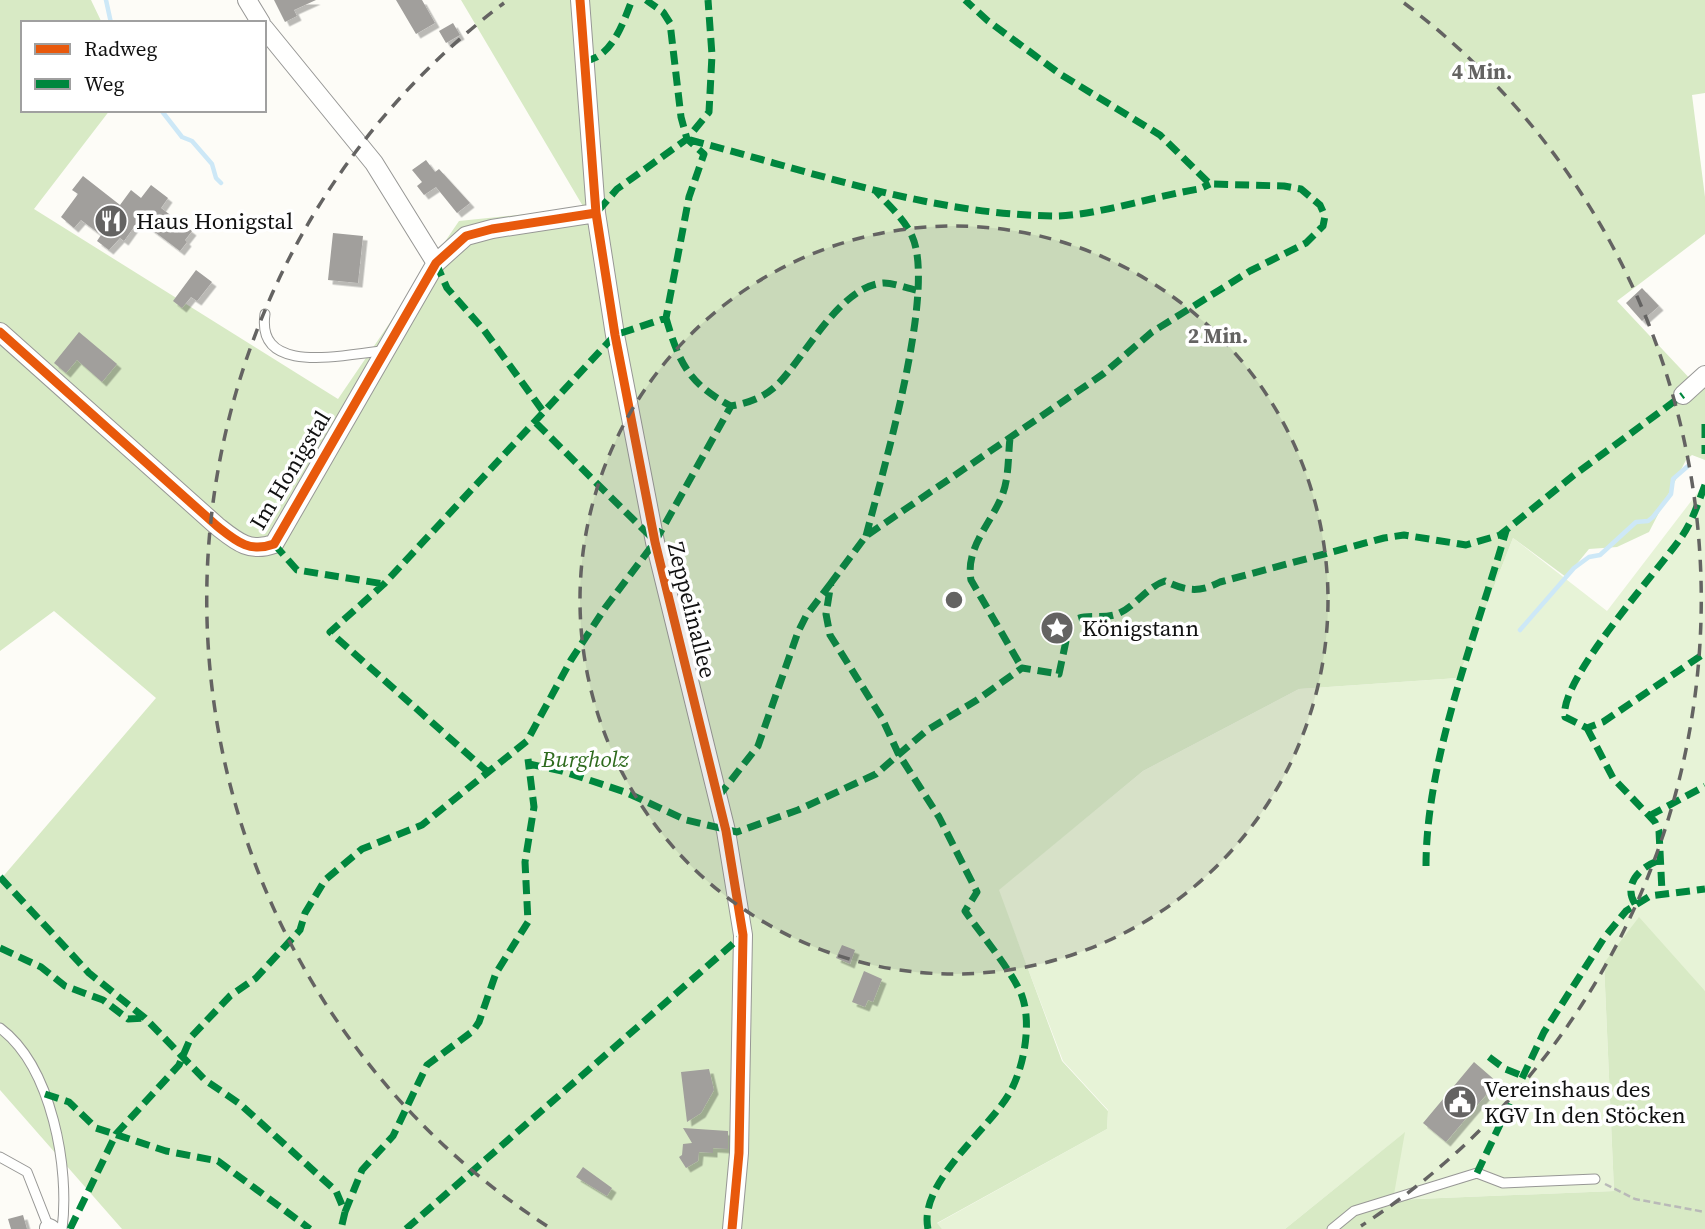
<svg xmlns="http://www.w3.org/2000/svg" width="1705" height="1229" font-family="'Source Serif 4',serif">
<style>
.green{fill:#e7f3d7}
.forest{fill:#d8eac5}
.lines{fill:none;stroke-linecap:round;stroke-linejoin:round}
.stream{stroke:#cde8f7;stroke-width:4.5}
.building{fill:#a19f9c;filter:url(#shadow)}
.service-casing{stroke:#979795;stroke-width:11}
.minor-casing{stroke:#979795;stroke-width:20}
.path{stroke:#b9b9b8;stroke-width:2.5;stroke-dasharray:7 3.5;stroke-linecap:butt}
.service{stroke:#fffffe;stroke-width:9}
.minor{stroke:#fffffe;stroke-width:18}
.quiet{stroke:#00873e;stroke-width:7;stroke-dasharray:14 7;stroke-linecap:butt}
.cycleway-casing{stroke:#fff;stroke-width:13}
.cycleway{stroke:#e8590c;stroke-width:9}
.ring{fill:none;stroke:#646362;stroke-width:3.5;stroke-dasharray:12 9}
.labels{text-anchor:middle;dominant-baseline:central;stroke-width:7;stroke-linejoin:round;paint-order:stroke}
.poi-label{font-size:23px;fill:#111;stroke:#fff;text-anchor:start}
.street-label{font-size:23px;fill:#111;stroke:#fff}
.park-label{font-size:23px;font-style:italic;fill:#2f6b1f;stroke:#fff}
.centre{fill:#646362;stroke:#fff;stroke-width:3.5}
.ring-label{font-size:21px;text-anchor:middle;font-weight:bold;fill:#646362;stroke:#fff;stroke-width:7;stroke-linejoin:round;paint-order:stroke}
</style>
<defs>
<filter id="shadow"><feDropShadow dx="4.5" dy="4.5" stdDeviation="0" flood-color="#0004"/></filter>
</defs>
<rect width="100%" height="100%" fill="#fdfcf7"/>
<path class="green" d="M 1705,483 L 1705,991 L 1604,963 L 1614,1191 L 1392,1200 L 1404,1133 L 1285,1229 L 942,1229 L 936,1224 L 1107,1129 L 1108,1110 L 1063,1061 L 998,890 L 1143,771 L 1299,689 L 1458,678 L 1513,538 L 1607,611 Z"/>
<path class="forest" d="M 0,0 L 91,0 L 102,23 L 23,23 L 23,110 L 110,110 L 34,209 L 338,399 L 459,221 L 584,208 L 461,0 L 1705,0 L 1705,93 L 1692,95 L 1705,197 L 1705,234 L 1617,301 L 1694,383 L 1705,374 L 1705,460 L 1692,455 L 1686,460 L 1649,532 L 1617,547 L 1589,549 L 1566,577 L 1513,538 L 1458,678 L 1299,689 L 1143,771 L 999,890 L 1062,1061 L 1108,1111 L 1107,1129 L 937,1223 L 942,1229 L 122,1229 L 0,1090 L 0,880 L 156,698 L 54,611 L 0,651 Z
M 1639,917 L 1705,991 L 1705,1229 L 1285,1229 L 1405,1132 L 1393,1200 L 1614,1191 L 1604,963 Z"/>
<g class="lines">
<path class="stream" d="M 106,0 L 111,23
M 161,110 L 182,137 L 192,141 L 212,164 L 216,178 L 221,183
M 1520,630 L 1574,568 L 1589,557 L 1600,555 L 1636,522 L 1648,521 L 1653,517 L 1671,494 L 1673,479 L 1688,466"/>
</g>
<path class="building" d="M 274,0 L 316,0 L 294,10 L 297,16 L 285,22 Z
M 396,0 L 422,0 L 435,23 L 416,34 Z
M 453,23 L 460,35 L 446,43 L 439,31 Z
M 426,160 L 435,172 L 439,169 L 470,203 L 457,213 L 436,187 L 424,195 L 417,186 L 422,182 L 412,170 Z
M 83,176 L 120,205 L 131,190 L 141,198 L 151,185 L 168,198 L 161,208 L 192,231 L 185,240 L 187,242 L 180,251 L 139,220 L 124,241 L 120,238 L 109,250 L 97,241 L 101,235 L 81,220 L 74,228 L 61,217 L 78,194 L 72,190 Z
M 333,233 L 363,236 L 358,283 L 328,280 Z
M 196,270 L 212,282 L 197,301 L 191,297 L 182,308 L 173,301 Z
M 1642,288 L 1659,306 L 1642,321 L 1626,303 Z
M 79,332 L 117,364 L 102,382 L 77,360 L 66,373 L 54,363 Z
M 842,945 L 855,950 L 850,964 L 836,958 Z
M 864,971 L 882,979 L 873,1002 L 868,1000 L 865,1007 L 852,1002 Z
M 1474,1062 L 1497,1082 L 1446,1142 L 1423,1123 Z
M 709,1069 L 714,1090 L 701,1113 L 687,1122 L 681,1072 Z
M 683,1128 L 728,1131 L 728,1149 L 713,1148 L 713,1153 L 699,1152 L 698,1161 L 686,1168 L 679,1157 L 682,1155 L 683,1144 L 692,1143 Z
M 583,1167 L 612,1188 L 607,1196 L 576,1177 Z
M 23,1215 L 27,1229 L 11,1229 L 8,1219 Z"/>
<g class="lines">
<defs>
<path id="service" d="M 265,314 C 256,377 345,354 383,351
M 0,1028 C 52,1067 70,1169 62,1229
M 0,1157 L 27,1172 L 49,1228
M 1332,1229 L 1354,1211 L 1477,1173 L 1503,1183 L 1595,1179"/>
<path id="minor" d="M 247,0 L 261,23
M 580,0 L 596,213 L 615,335 L 655,542 L 726,831 L 743,935 L 739,1153 L 732,1229
M 264,28 L 374,163 L 436,263
M 0,332 L 217,526 C 236,541 249,553 274,544 L 436,263 L 466,236 L 492,229 L 596,213
M 1683,395 L 1705,375
M 49,1228 L 51,1229"/>
</defs>
<use href="#service" class="service-casing"/>
<use href="#minor" class="minor-casing"/>
<path class="path" d="M 1605,1184 L 1635,1199 L 1705,1212"/>
<use href="#service" class="service"/>
<use href="#minor" class="minor"/>
<path class="quiet" d="M 584,61 C 612,58 623,23 632,0
M 690,140 C 810,171 928,214 1053,216 C 1096,216 1154,196 1199,189 L 1210,184
M 598,211 L 617,189 L 687,139 L 709,112 L 712,55 L 708,0
M 436,263 L 447,288 L 484,330 L 545,414
M 666,318 C 679,363 689,384 731,406 C 749,403 767,396 779,383 C 806,355 841,285 884,283 C 894,283 906,288 916,290
M 536,423 L 653,539
M 1705,424 L 1705,454
M 1010,438 C 1008,456 1009,476 1003,493 C 992,523 965,547 971,580 L 1022,668
M 1705,485 C 1698,503 1692,523 1680,539 C 1657,572 1558,681 1565,717 L 1587,728 L 1603,722 L 1705,653
M 866,536 C 882,474 937,290 912,236 C 904,218 887,204 875,190
M 274,544 L 297,570 L 384,584
M 1587,728 L 1613,778 L 1655,822 L 1659,831 L 1662,892
M 529,764 L 562,771 L 625,792 L 686,820 L 737,832 L 798,810 L 876,774 L 926,731 L 977,700 L 1022,668 L 1059,674 L 1070,622 C 1084,613 1099,619 1114,615 C 1133,610 1146,587 1165,581 C 1186,591 1199,593 1220,582 L 1384,538 L 1404,535 L 1466,545 L 1500,535 L 1574,475 L 1683,395
M 489,773 L 330,632 L 384,584 L 615,335 L 666,318 L 689,197 L 704,154 L 687,139 L 681,117 L 670,23 L 663,12 L 646,0
M 718,797 L 758,746 L 798,632 L 806,616 L 831,583
M 1649,816 L 1705,786
M 1426,866 C 1426,759 1476,635 1506,531
M 0,877 L 89,973 L 145,1018 L 205,1080 L 240,1104 L 336,1191 L 345,1212 L 341,1229
M 1635,904 C 1622,883 1642,866 1660,860
M 0,948 L 41,967 L 65,986 L 103,1000 L 128,1019 L 145,1018
M 1489,1057 L 1505,1069 L 1523,1076
M 45,1094 L 69,1102 L 96,1128 L 166,1151 L 218,1161 L 310,1229
M 1477,1173 L 1544,1032 L 1604,938 L 1626,911 L 1650,896 L 1705,889
M 345,1212 L 362,1170 L 393,1136 L 427,1065 L 473,1031 L 479,1022 L 496,973 L 528,922 L 525,862 L 534,807 L 528,759
M 70,1229 L 116,1134 L 179,1065 L 191,1037 L 230,996 L 256,978 L 300,930 L 305,913 L 325,880 L 362,849 L 422,825 L 527,741 L 571,660 L 605,608 L 655,542 L 731,406
M 406,1229 L 743,935
M 928,1229 C 918,1183 988,1130 1009,1094 C 1024,1068 1032,1024 1022,996 C 1013,972 980,933 965,911 L 977,892 L 939,817 L 898,753 L 882,718 L 830,635 L 826,614 L 831,583 L 866,536 L 1103,374 L 1152,332 L 1250,271 L 1306,243 L 1323,226 L 1325,216 L 1320,205 L 1301,189 L 1284,186 L 1210,184 L 1160,135 L 1060,74 L 988,21 L 965,0"/>
<defs>
<path id="cycleway" d="M 580,0 L 596,213 L 615,335 L 655,542 L 726,831 L 743,935 L 739,1153 L 732,1229
M 0,332 L 217,526 C 236,541 249,553 274,544 L 436,263 L 466,236 L 492,229 L 596,213"/>
</defs>
<use href="#cycleway" class="cycleway-casing"/>
<use href="#cycleway" class="cycleway"/>
</g>
<circle cx="954" cy="600" r="374" fill="#646362" fill-opacity=".12"/>
<g class="ring">
<circle cx="954" cy="600" r="374"/>
<path d="M547 1226A747 747 0 0 1 504 3M1404 3A747 747 0 0 1 1361 1226"/>
</g>
<defs>
<symbol id="restaurant-disc" viewBox="-11 -11 22 22"><circle r="9.5" fill="#646362" stroke="#fff"/><path d="M-5-6h1v4h1v-4h1v4h1v-4h1v5L-1.5 .5V6h-2V.5L-5-1ZM5-6V6H3V1.5H1.5Q1.5-4 5-6Z" fill="#fff"/></symbol>
<symbol id="sight-disc" viewBox="-11 -11 22 22"><circle r="9.5" fill="#646362" stroke="#fff"/><path d="M0-6L1.8-2.2L6-1.7L2.9 1.2L3.7 5.4L0 3.3L-3.7 5.4L-2.9 1.2L-6-1.7L-1.8-2.2Z" fill="#fff"/></symbol>
<symbol id="civic-disc" viewBox="-11 -11 22 22"><circle r="9.5" fill="#646362" stroke="#fff"/><path d="M-.6-6.5H3V-4.5H.6V-3L4-1V1h2V6H-6V1h2V-1L-.6-3ZM-1.2 2.5V6h2.4V2.5Z" fill="#fff"/></symbol>
</defs>
<g fill-rule="evenodd">
<use href="#restaurant-disc" x="92" y="202" width="38" height="38"/>
<use href="#sight-disc" x="1038" y="609" width="38" height="38"/>
<use href="#civic-disc" x="1441" y="1083" width="38" height="38"/>
</g>
<g class="labels">
<g class="poi-label">
<text x="136" y="221">Haus Honigstal</text>
<text x="1082" y="628">Königstann</text>
<text x="1484" y="1089">Vereinshaus des<tspan x="1484" dy="26">KGV In den Stöcken</tspan></text>
</g>
<g class="street-label">
<text transform="translate(290 470) rotate(-59)">Im Honigstal</text>
<text transform="translate(692 610) rotate(76)">Zeppelinallee</text>
</g>
<g class="park-label">
<text x="585" y="759">Burgholz</text>
</g>
</g>
<circle cx="954" cy="600" r="10" class="centre"/>
<g class="ring-label">
<text x="1482" y="79">4 Min.</text>
<text x="1218" y="343">2 Min.</text>
</g>
<rect x="21" y="21" width="245" height="91" fill="#ffffff" stroke="#a0a0a0" stroke-width="2"/>
<rect x="35" y="44" width="35" height="10" fill="#e8590c" stroke="#a0a0a0" stroke-width="2"/>
<text x="84" y="56" font-size="21" fill="#111111">Radweg</text>
<rect x="35" y="79" width="35" height="10" fill="#00873e" stroke="#a0a0a0" stroke-width="2"/>
<text x="84" y="91" font-size="21" fill="#111111">Weg</text>
</svg>
